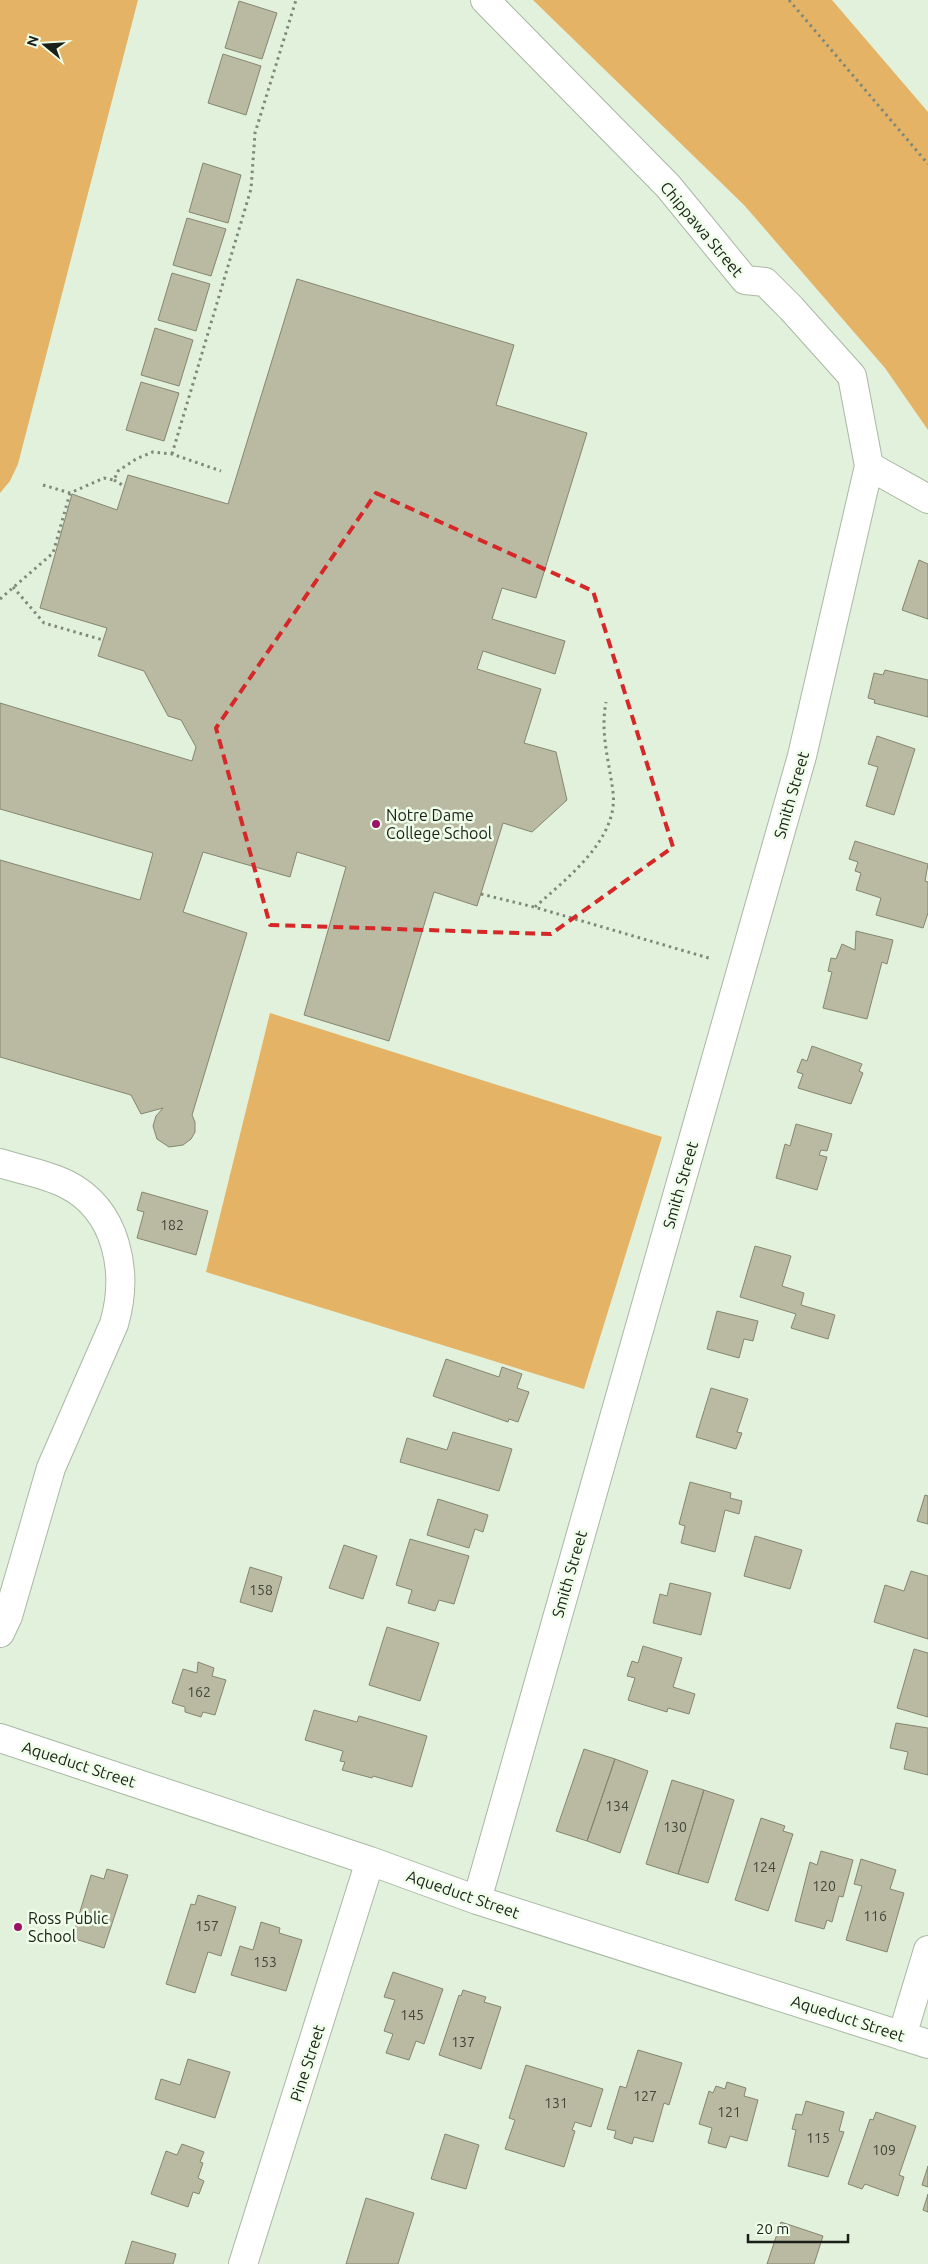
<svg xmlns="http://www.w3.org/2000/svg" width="928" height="2264" font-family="Ubuntu,sans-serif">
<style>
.green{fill:#e4b365}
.building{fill:#babaa2;stroke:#868670}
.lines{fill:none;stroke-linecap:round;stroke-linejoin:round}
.minor-casing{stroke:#a9b8a4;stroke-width:30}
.path{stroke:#7e897a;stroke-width:3;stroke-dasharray:2.5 4;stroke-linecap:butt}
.minor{stroke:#fff;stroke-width:28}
.marked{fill:none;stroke:#d62828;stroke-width:4;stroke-dasharray:10 6;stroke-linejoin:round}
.poi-dot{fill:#991468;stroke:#eefee9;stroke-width:2}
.labels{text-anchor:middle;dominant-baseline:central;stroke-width:5;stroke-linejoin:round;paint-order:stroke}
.number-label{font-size:14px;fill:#42463a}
.street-label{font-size:16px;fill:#1a1f18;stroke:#eefee9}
.poi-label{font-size:16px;fill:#1a1f18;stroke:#eefee9;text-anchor:start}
</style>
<rect width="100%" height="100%" fill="#e1f1db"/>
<path class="green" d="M 0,0 L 138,0 L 18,464 L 10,481 L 0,493 Z
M 533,0 L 832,0 L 928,112 L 928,430 L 885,368 L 744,205 Z
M 270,1013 L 662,1137 L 584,1389 L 206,1272 Z"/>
<path class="building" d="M 239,1 L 277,13 L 262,59 L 225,48 Z
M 223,54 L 261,66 L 246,115 L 208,103 Z
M 203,163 L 241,175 L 228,223 L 189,212 Z
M 187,218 L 226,229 L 211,276 L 173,265 Z
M 172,273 L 210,284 L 196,331 L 158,320 Z
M 297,279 L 514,345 L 496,405 L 587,433 L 536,598 L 502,588 L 492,619 L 565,641 L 555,674 L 483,651 L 477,669 L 541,689 L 524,743 L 556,752 L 567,800 L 532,832 L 503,823 L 477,906 L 434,892 L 389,1041 L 304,1015 L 346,867 L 297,852 L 290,877 L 203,852 L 183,912 L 247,933 L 192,1115 L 195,1122 L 195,1132 L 191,1139 L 183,1145 L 169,1147 L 157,1139 L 153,1126 L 156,1116 L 163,1108 L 141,1114 L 131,1095 L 0,1057 L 0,860 L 140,900 L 153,853 L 0,809 L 0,703 L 192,761 L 196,747 L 181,720 L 168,716 L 144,671 L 98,656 L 107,628 L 40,608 L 72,494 L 117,510 L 128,475 L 228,504 Z
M 155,328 L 193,340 L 179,386 L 141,375 Z
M 141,382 L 179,393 L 164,441 L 126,430 Z
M 919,560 L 928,564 L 928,619 L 902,610 Z
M 885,670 L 928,680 L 928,717 L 874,703 L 875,700 L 868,698 L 874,673 L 883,675 Z
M 877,736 L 915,749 L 894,815 L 866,806 L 878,767 L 868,764 Z
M 855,841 L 928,864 L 925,881 L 928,882 L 928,913 L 923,928 L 876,915 L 881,898 L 856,890 L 861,873 L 855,871 L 858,862 L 849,859 Z
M 856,931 L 893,940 L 887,964 L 882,962 L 867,1019 L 823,1008 L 832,972 L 828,971 L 831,958 L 836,959 L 842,944 L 855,950 Z
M 812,1046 L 862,1064 L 859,1071 L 863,1073 L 851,1104 L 798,1088 L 803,1074 L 797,1072 L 802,1059 L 807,1061 Z
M 796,1124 L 832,1134 L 827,1151 L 821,1150 L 819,1155 L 827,1157 L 817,1190 L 776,1178 L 785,1144 L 790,1146 Z
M 142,1192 L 208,1211 L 196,1255 L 137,1238 L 144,1212 L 137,1210 Z
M 755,1246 L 791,1256 L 782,1286 L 804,1293 L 801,1305 L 835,1315 L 828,1339 L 791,1328 L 796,1314 L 740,1297 Z
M 717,1311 L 758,1321 L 753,1341 L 744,1339 L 739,1358 L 707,1349 Z
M 446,1359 L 499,1377 L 502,1367 L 522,1374 L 517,1388 L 529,1392 L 518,1422 L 509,1419 L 508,1422 L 433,1396 Z
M 711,1388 L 748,1399 L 737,1432 L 742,1433 L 736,1449 L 696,1437 Z
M 453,1432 L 512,1449 L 499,1491 L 400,1462 L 407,1438 L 447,1450 Z
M 690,1482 L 731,1493 L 730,1498 L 742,1501 L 739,1514 L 725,1510 L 715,1552 L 681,1543 L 685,1526 L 679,1524 Z
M 925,1495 L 928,1496 L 928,1524 L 917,1521 Z
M 438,1499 L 488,1515 L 483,1532 L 475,1529 L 469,1548 L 427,1535 Z
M 755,1536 L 802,1550 L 790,1589 L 744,1576 Z
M 410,1539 L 469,1556 L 454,1604 L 439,1600 L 435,1611 L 408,1603 L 412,1590 L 396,1585 Z
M 344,1545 L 377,1556 L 363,1599 L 329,1588 Z
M 250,1567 L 282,1577 L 272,1612 L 240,1602 Z
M 911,1571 L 928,1576 L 928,1639 L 874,1622 L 885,1585 L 904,1591 Z
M 670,1583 L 711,1593 L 701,1635 L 653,1623 L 660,1594 L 667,1596 Z
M 387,1627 L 439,1643 L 420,1701 L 369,1685 Z
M 643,1646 L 682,1658 L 673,1687 L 695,1694 L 689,1714 L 668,1708 L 667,1712 L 628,1700 L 635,1678 L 627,1676 L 632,1661 L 638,1663 Z
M 914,1649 L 928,1653 L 928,1717 L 897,1708 Z
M 198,1662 L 214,1668 L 212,1676 L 226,1680 L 215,1715 L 203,1712 L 201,1717 L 185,1712 L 185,1707 L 172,1703 L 183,1669 L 197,1673 Z
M 314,1710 L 357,1722 L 359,1716 L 427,1736 L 412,1787 L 373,1776 L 372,1778 L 342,1770 L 345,1762 L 340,1761 L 343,1751 L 305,1740 Z
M 896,1723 L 928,1728 L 928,1775 L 904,1769 L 908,1752 L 890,1748 Z
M 584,1749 L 615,1759 L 587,1841 L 556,1831 Z
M 615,1759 L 648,1771 L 620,1853 L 587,1841 Z
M 672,1780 L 704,1790 L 678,1874 L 646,1864 Z
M 704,1790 L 734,1800 L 708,1883 L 678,1874 Z
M 761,1818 L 785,1826 L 783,1831 L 793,1834 L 768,1911 L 735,1900 Z
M 821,1851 L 853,1860 L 843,1897 L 839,1896 L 832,1922 L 827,1920 L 824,1929 L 795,1921 L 810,1862 L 817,1865 Z
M 861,1859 L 896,1870 L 890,1889 L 904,1893 L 887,1952 L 846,1940 L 862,1886 L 854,1884 Z
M 107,1869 L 128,1875 L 104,1948 L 72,1938 L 91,1875 L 104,1879 Z
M 198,1895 L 236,1907 L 221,1956 L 208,1952 L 195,1993 L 166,1984 L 191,1904 L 195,1905 Z
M 261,1922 L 280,1928 L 279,1933 L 302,1940 L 286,1991 L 231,1975 L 240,1946 L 253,1950 Z
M 393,1972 L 443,1989 L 424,2044 L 416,2041 L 409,2060 L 386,2053 L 393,2034 L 384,2031 L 395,2000 L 384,1997 Z
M 463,1990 L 486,1997 L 484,2002 L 501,2007 L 481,2069 L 439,2055 L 459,1995 L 461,1996 Z
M 638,2050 L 682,2063 L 669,2105 L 664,2103 L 653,2142 L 634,2137 L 632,2144 L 614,2138 L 616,2131 L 607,2129 L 620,2086 L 626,2088 Z
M 188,2059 L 230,2072 L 215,2118 L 155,2099 L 161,2079 L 180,2085 Z
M 526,2065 L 603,2089 L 591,2127 L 575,2122 L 572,2130 L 575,2131 L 564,2167 L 505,2149 L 515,2120 L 509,2118 Z
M 727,2082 L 746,2088 L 744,2096 L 758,2100 L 747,2141 L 730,2136 L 726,2148 L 708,2143 L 712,2128 L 699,2124 L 709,2091 L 713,2093 L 716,2086 L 725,2089 Z
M 806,2101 L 844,2112 L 839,2131 L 844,2132 L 828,2177 L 788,2166 L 796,2130 L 792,2129 L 796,2114 L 802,2115 Z
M 876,2112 L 916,2126 L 899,2175 L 904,2177 L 898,2196 L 865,2184 L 862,2189 L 848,2184 L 870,2119 L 873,2120 Z
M 445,2134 L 479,2145 L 466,2189 L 431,2179 Z
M 182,2144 L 204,2152 L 200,2162 L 203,2163 L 198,2178 L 204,2181 L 199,2194 L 193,2192 L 188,2207 L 151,2194 L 166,2151 L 177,2155 Z
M 928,2166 L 928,2187 L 922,2185 Z
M 928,2194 L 928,2212 L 923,2210 Z
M 366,2198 L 414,2213 L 398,2264 L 346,2264 Z
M 781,2222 L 823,2236 L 814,2264 L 767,2264 Z
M 132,2241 L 176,2254 L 173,2264 L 125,2264 Z"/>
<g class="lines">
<defs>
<path id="minor" d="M 869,466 L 928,499
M 0,1163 C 21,1170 46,1174 66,1184 C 118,1210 129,1273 114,1324 L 51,1468 L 8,1616 L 0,1633
M 0,1738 L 370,1861 L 477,1900 L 928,2044
M 477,1900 L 802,756 L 869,466 L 852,376 L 791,308 L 765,282 L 745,280 L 668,186 L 485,0
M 902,2036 L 928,1950
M 243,2264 L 370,1861"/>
</defs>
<use href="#minor" class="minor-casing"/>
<path class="path" d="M 789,0 L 928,164
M 172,454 L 251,189 L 255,133 L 296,0
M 114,480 L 124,486
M 43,485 L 70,493 L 104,478 L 114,480 L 118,471 L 136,459 L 153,452 L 172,454 L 221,471
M 13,587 L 44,623 L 103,640
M 0,599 L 53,553 L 70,493
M 481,894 L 534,907 L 712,959
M 535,907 C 566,879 619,839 613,792 C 609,760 600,734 606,702"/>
<use href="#minor" class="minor"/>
</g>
<path class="marked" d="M 376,493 L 593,591 L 673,847 L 551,934 L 270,925 L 216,728 Z"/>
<g class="poi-dot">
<circle cx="376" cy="824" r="5"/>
<circle cx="18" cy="1927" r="5"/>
</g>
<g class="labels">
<g class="number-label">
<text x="172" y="1225">182</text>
<text x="261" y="1590">158</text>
<text x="199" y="1692">162</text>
<text x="617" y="1806">134</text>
<text x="675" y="1827">130</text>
<text x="764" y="1867">124</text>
<text x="824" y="1886">120</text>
<text x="875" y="1916">116</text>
<text x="207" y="1926">157</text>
<text x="265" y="1962">153</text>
<text x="412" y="2015">145</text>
<text x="463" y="2042">137</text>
<text x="645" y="2096">127</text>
<text x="556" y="2103">131</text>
<text x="729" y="2112">121</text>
<text x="818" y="2138">115</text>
<text x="884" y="2150">109</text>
</g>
<g class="street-label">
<text transform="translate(702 229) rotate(50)">Chippawa Street</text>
<text transform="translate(791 795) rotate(-74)">Smith Street</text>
<text transform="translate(680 1185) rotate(-74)">Smith Street</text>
<text transform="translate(569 1574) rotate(-74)">Smith Street</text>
<text transform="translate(79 1764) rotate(18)">Aqueduct Street</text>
<text transform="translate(463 1894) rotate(19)">Aqueduct Street</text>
<text transform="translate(848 2018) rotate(18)">Aqueduct Street</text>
<text transform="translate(307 2063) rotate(-72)">Pine Street</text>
</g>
<g class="poi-label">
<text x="386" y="815">Notre Dame<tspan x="386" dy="18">College School</tspan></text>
<text x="28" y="1918">Ross Public<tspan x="28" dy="18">School</tspan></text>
</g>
</g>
<g transform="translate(45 45) rotate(288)" stroke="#eefee9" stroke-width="4" paint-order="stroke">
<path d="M0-4L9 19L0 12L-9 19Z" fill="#1a1f18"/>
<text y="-8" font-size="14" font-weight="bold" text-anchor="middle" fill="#1a1f18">N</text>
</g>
<path d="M748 2234v8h100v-8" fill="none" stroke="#1a1f18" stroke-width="2.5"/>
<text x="756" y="2234" font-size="15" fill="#1a1f18" stroke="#eefee9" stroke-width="4" paint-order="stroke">20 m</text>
</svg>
